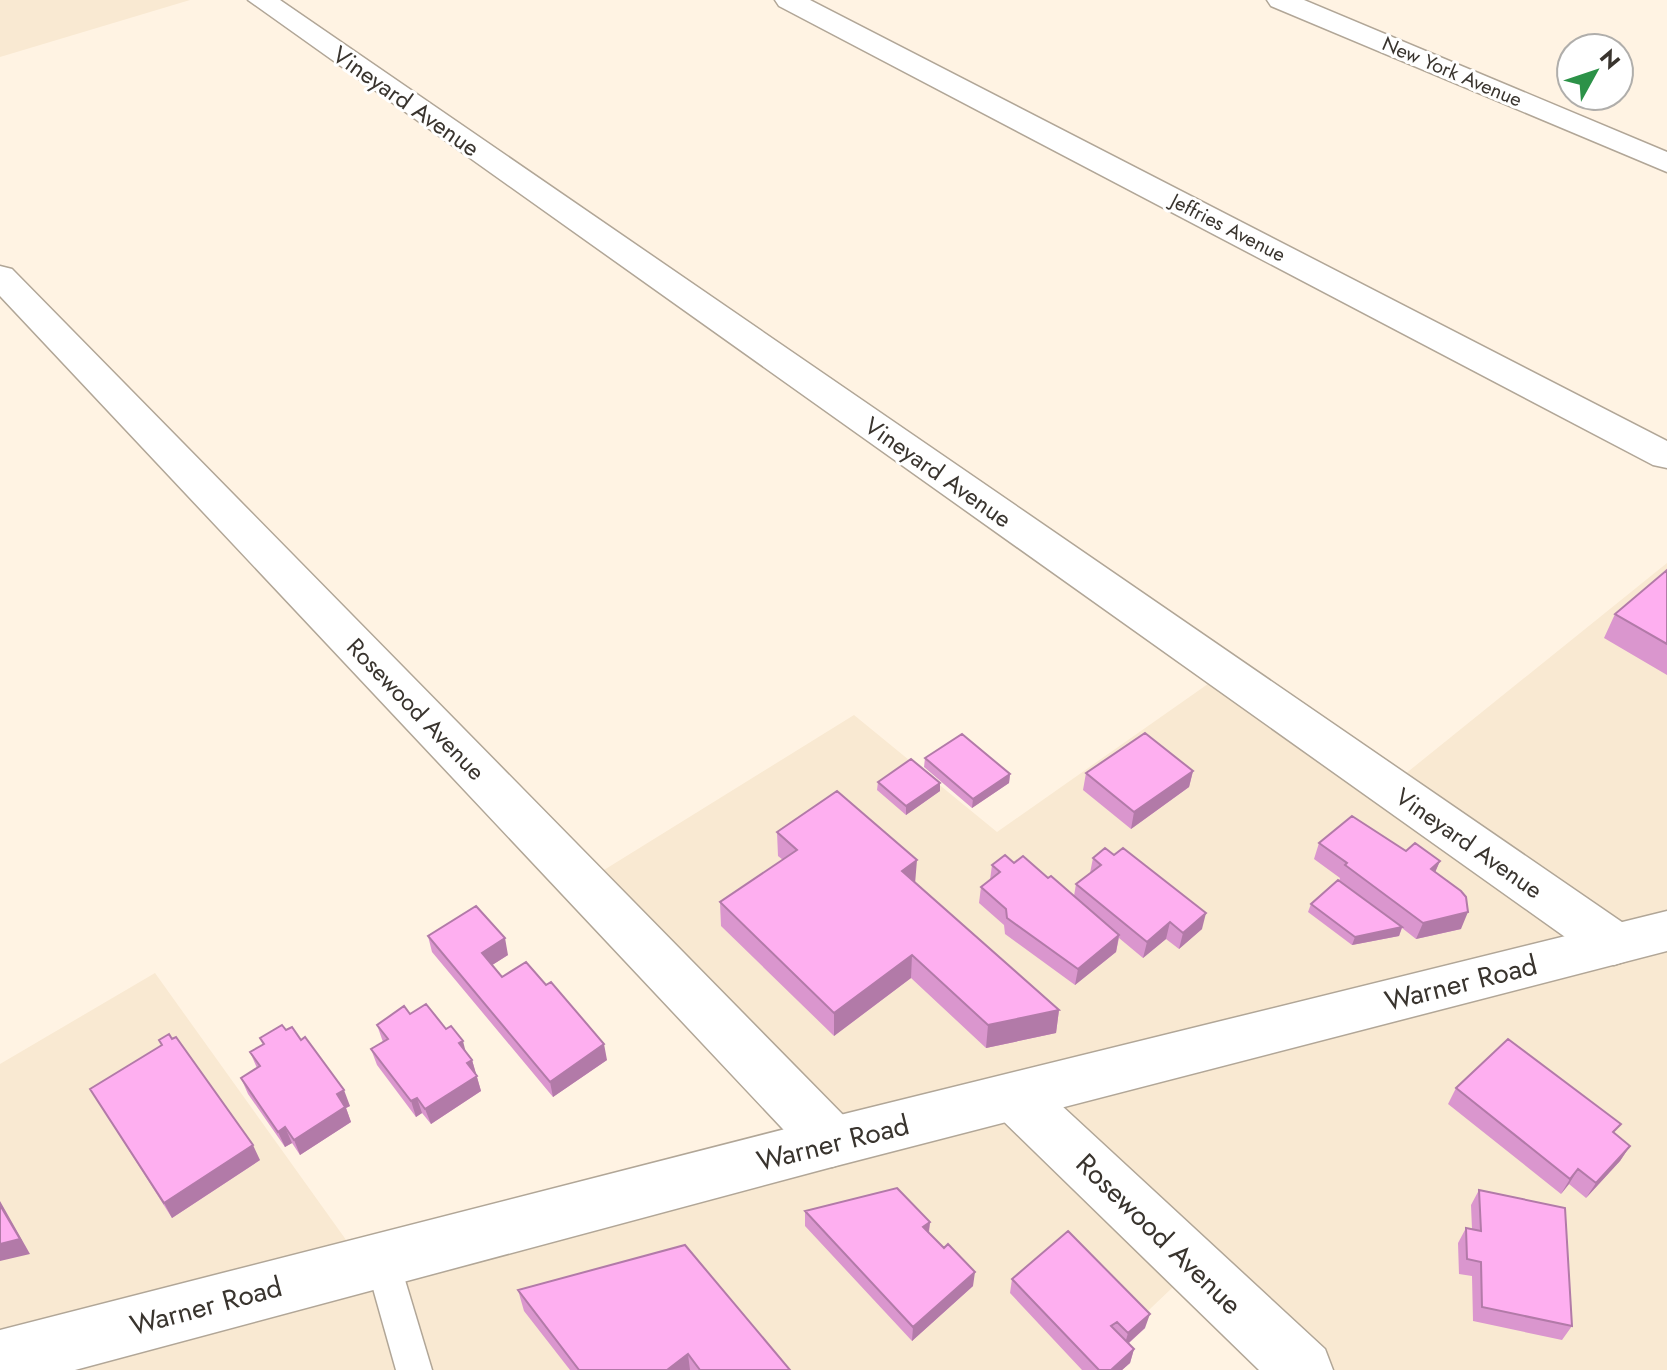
<svg xmlns="http://www.w3.org/2000/svg" width="1667" height="1370" font-family="Jost,sans-serif">
<style>
.built{fill:#f9e9d2}
.lines{fill:none;stroke-linecap:round;stroke-linejoin:round}
.lane-casing{stroke:#b1a697;stroke-width:3}
.street-casing{stroke:#b1a697;stroke-width:3}
.secondary-casing{stroke:#b1a697;stroke-width:3}
.lane{fill:#fff;fill-rule:evenodd}
.street{fill:#fff;fill-rule:evenodd}
.secondary{fill:#fff;fill-rule:evenodd}
.wall{fill:#da96ce}
.shaded-wall{fill:#b27aa8}
.building{fill:#feaff0;stroke:#b27aa8;stroke-width:2}
.labels{text-anchor:middle;dominant-baseline:central;stroke-width:6;stroke-linejoin:round;paint-order:stroke}
.far-street-label{font-size:20px;fill:#39342e;stroke:#fff}
.street-label{font-size:24px;fill:#39342e;stroke:#fff}
.near-street-label{font-size:28px;fill:#39342e;stroke:#fff}
</style>
<rect width="100%" height="100%" fill="#fff3e3"/>
<path class="built" d="M 0,0 L 190,0 L 0,57 Z
M 1667,563 L 1667,1370 L 1303,1370 L 1194,1267 L 1086,1370 L 0,1370 L 0,1064 L 155,973 L 364,1265 L 831,1143 L 583,883 L 854,715 L 997,832 L 1225,672 L 1389,787 Z"/>
<g class="lines">
<defs>
<path id="lane" d="M 382,1244 L 394,1248 L 399,1260 L 432,1370 L 396,1370 L 365,1260 L 370,1248 Z"/>
<path id="street" d="M 248,0 L 280,0 L 1632,929 L 1639,944 L 1632,959 L 1614,965 L 1596,959 Z
M 775,0 L 810,0 L 1667,441 L 1667,468 L 1653,465 L 779,6 Z
M 1267,0 L 1304,0 L 1667,152 L 1667,172 L 1271,6 Z
M 0,266 L 12,269 L 852,1124 L 860,1142 L 852,1160 L 832,1167 L 812,1160 L 0,296 Z
M 1016,1074 L 1035,1081 L 1325,1349 L 1333,1370 L 1259,1370 L 997,1115 L 989,1098 L 997,1081 Z"/>
<path id="secondary" d="M 1667,911 L 1667,951 L 832,1167 L 75,1370 L 0,1370 L 0,1330 L 832,1117 Z"/>
</defs>
<use href="#lane" class="lane-casing"/>
<use href="#street" class="street-casing"/>
<use href="#secondary" class="secondary-casing"/>
<use href="#lane" class="lane"/>
<use href="#street" class="street"/>
<use href="#secondary" class="secondary"/>
</g>
<path class="wall" d="M 1667,570 L 1667,675 L 1604,638 L 1615,614 Z
M 925,758 L 1010,774 L 1009,783 L 972,808 L 924,767 Z
M 1193,771 L 1189,787 L 1131,829 L 1083,790 L 1086,773 Z
M 878,782 L 940,783 L 940,791 L 906,815 L 877,790 Z
M 777,832 L 915,883 L 1059,1010 L 1056,1033 L 986,1048 L 911,978 L 834,1036 L 721,926 L 720,902 L 783,860 L 778,856 Z
M 1319,843 L 1406,851 L 1440,861 L 1435,872 L 1461,929 L 1416,939 L 1402,928 L 1399,936 L 1352,945 L 1308,912 L 1311,904 L 1339,881 L 1340,878 L 1314,859 Z
M 1093,858 L 1202,929 L 1179,949 L 1166,939 L 1143,958 L 1119,938 L 1116,952 L 1075,985 L 1005,934 L 1004,925 L 979,903 L 981,887 L 990,880 L 992,865 L 1014,863 L 1048,878 L 1074,896 L 1076,884 L 1090,873 Z
M 428,936 L 508,955 L 492,965 L 502,977 L 607,1060 L 553,1097 L 432,952 Z
M 410,1014 L 466,1053 L 472,1060 L 481,1091 L 431,1124 L 422,1113 L 416,1117 L 377,1065 L 371,1049 L 383,1042 L 377,1025 Z
M 260,1038 L 350,1106 L 346,1108 L 351,1122 L 300,1155 L 292,1143 L 285,1147 L 248,1094 L 241,1078 L 257,1068 L 250,1052 L 263,1045 Z
M 1456,1088 L 1615,1134 L 1630,1146 L 1620,1161 L 1586,1198 L 1569,1184 L 1561,1194 L 1448,1104 Z
M 90,1089 L 260,1160 L 172,1218 Z
M 1479,1190 L 1572,1326 L 1562,1340 L 1473,1321 L 1472,1276 L 1459,1274 L 1458,1243 L 1466,1228 L 1472,1229 L 1471,1205 Z
M 805,1211 L 930,1222 L 929,1233 L 973,1286 L 912,1341 L 805,1226 Z
M 1012,1279 L 1145,1328 L 1128,1344 L 1134,1349 L 1130,1363 L 1122,1370 L 1082,1370 L 1010,1293 Z
M 518,1290 L 790,1370 L 570,1370 L 524,1311 Z"/>
<path class="shaded-wall" d="M 1193,771 L 1189,787 L 1131,829 L 1134,812 Z
M 1010,774 L 1009,783 L 972,808 L 973,799 Z
M 940,783 L 940,791 L 906,815 L 906,806 Z
M 917,860 L 915,884 L 902,871 Z
M 1440,861 L 1433,877 L 1431,869 Z
M 1468,912 L 1461,929 L 1416,939 L 1423,923 Z
M 1206,913 L 1202,929 L 1179,949 L 1183,933 Z
M 1170,922 L 1166,939 L 1143,958 L 1147,942 Z
M 1402,927 L 1399,936 L 1352,945 L 1355,937 Z
M 1119,935 L 1116,952 L 1075,985 L 1078,969 Z
M 505,938 L 508,955 L 486,969 L 482,953 Z
M 912,955 L 911,978 L 834,1036 L 834,1013 Z
M 1059,1010 L 1056,1033 L 986,1048 L 988,1025 Z
M 463,1041 L 467,1057 L 459,1043 Z
M 604,1044 L 607,1060 L 553,1097 L 550,1082 Z
M 472,1060 L 481,1091 L 431,1124 L 425,1109 L 467,1063 Z
M 344,1090 L 350,1106 L 346,1108 L 351,1122 L 300,1155 L 294,1140 L 337,1094 Z
M 417,1098 L 422,1113 L 416,1117 L 411,1101 Z
M 285,1127 L 292,1143 L 285,1147 L 278,1132 Z
M 253,1145 L 260,1160 L 172,1218 L 164,1203 Z
M 1630,1146 L 1620,1161 L 1586,1198 L 1596,1183 Z
M 1578,1169 L 1569,1184 L 1561,1194 L 1570,1179 Z
M 0,1201 L 30,1254 L 0,1261 Z
M 930,1222 L 928,1236 L 923,1227 Z
M 975,1272 L 973,1286 L 912,1341 L 913,1327 Z
M 1150,1314 L 1145,1328 L 1124,1347 L 1128,1333 Z
M 1134,1349 L 1130,1363 L 1122,1370 L 1111,1370 Z
M 688,1354 L 690,1370 L 667,1370 Z"/>
<path class="building" d="M 1667,570 L 1667,644 L 1615,614 Z
M 1145,733 L 1193,771 L 1134,812 L 1086,773 Z
M 962,734 L 1010,774 L 973,799 L 925,758 Z
M 911,759 L 940,783 L 906,806 L 878,782 Z
M 837,791 L 917,860 L 902,871 L 1059,1010 L 988,1025 L 912,955 L 834,1013 L 720,902 L 797,850 L 777,832 Z
M 1352,816 L 1406,851 L 1415,843 L 1440,861 L 1431,869 L 1461,891 L 1466,897 L 1468,912 L 1423,923 L 1345,865 L 1347,863 L 1319,843 Z
M 1105,848 L 1114,855 L 1123,848 L 1206,913 L 1183,933 L 1170,922 L 1147,942 L 1076,884 L 1101,865 L 1093,858 Z
M 1005,855 L 1014,863 L 1023,856 L 1048,878 L 1051,876 L 1119,935 L 1078,969 L 1007,918 L 1006,909 L 981,887 L 1000,872 L 992,865 Z
M 1338,880 L 1402,927 L 1355,937 L 1311,904 Z
M 476,906 L 505,938 L 482,953 L 502,977 L 526,962 L 546,985 L 551,982 L 604,1044 L 550,1082 L 428,936 Z
M 426,1004 L 446,1029 L 451,1026 L 463,1041 L 459,1043 L 472,1060 L 467,1063 L 477,1076 L 425,1109 L 417,1098 L 411,1101 L 371,1049 L 388,1039 L 377,1025 L 404,1006 L 410,1014 Z
M 282,1025 L 286,1030 L 292,1027 L 301,1040 L 305,1037 L 344,1090 L 337,1094 L 345,1107 L 294,1140 L 285,1127 L 278,1132 L 241,1078 L 260,1066 L 250,1052 L 264,1044 L 260,1038 Z
M 169,1034 L 172,1039 L 176,1037 L 253,1145 L 164,1203 L 90,1089 L 162,1045 L 159,1040 Z
M 1508,1039 L 1621,1124 L 1613,1132 L 1630,1146 L 1596,1183 L 1578,1169 L 1570,1179 L 1456,1088 Z
M 897,1188 L 930,1222 L 923,1227 L 944,1248 L 948,1244 L 975,1272 L 913,1327 L 805,1211 Z
M 1479,1190 L 1565,1208 L 1572,1326 L 1482,1307 L 1481,1262 L 1467,1259 L 1466,1228 L 1481,1231 Z
M 0,1205 L 20,1239 L 0,1244 Z
M 1068,1231 L 1150,1314 L 1128,1333 L 1117,1322 L 1111,1326 L 1134,1349 L 1111,1370 L 1099,1370 L 1012,1279 Z
M 685,1245 L 790,1370 L 700,1370 L 688,1354 L 667,1370 L 579,1370 L 518,1290 Z"/>
<g class="labels">
<g class="far-street-label">
<text transform="translate(1452 72) rotate(23)">New York Avenue</text>
<text transform="translate(1228 228) rotate(27)">Jeffries Avenue</text>
</g>
<g class="street-label">
<text transform="translate(406 101) rotate(35)">Vineyard Avenue</text>
<text transform="translate(938 472) rotate(35)">Vineyard Avenue</text>
<text transform="translate(416 709) rotate(46)">Rosewood Avenue</text>
<text transform="translate(1469 843) rotate(35)">Vineyard Avenue</text>
</g>
<g class="near-street-label">
<text transform="translate(1461 983) rotate(-14)">Warner Road</text>
<text transform="translate(833 1143) rotate(-14)">Warner Road</text>
<text transform="translate(1159 1234) rotate(44)">Rosewood Avenue</text>
<text transform="translate(206 1306) rotate(-15)">Warner Road</text>
</g>
</g>
<g transform="translate(1595 72) rotate(50)"><circle r="38" fill="#ffffff" stroke="#b0aeab" stroke-width="2"/>
<path d="M0-6L14 30L0 20L-14 30Z" fill="#2c9248"/>
<text y="-12" font-size="22" font-weight="bold" text-anchor="middle" fill="#39342e">N</text>
</g>
</svg>
